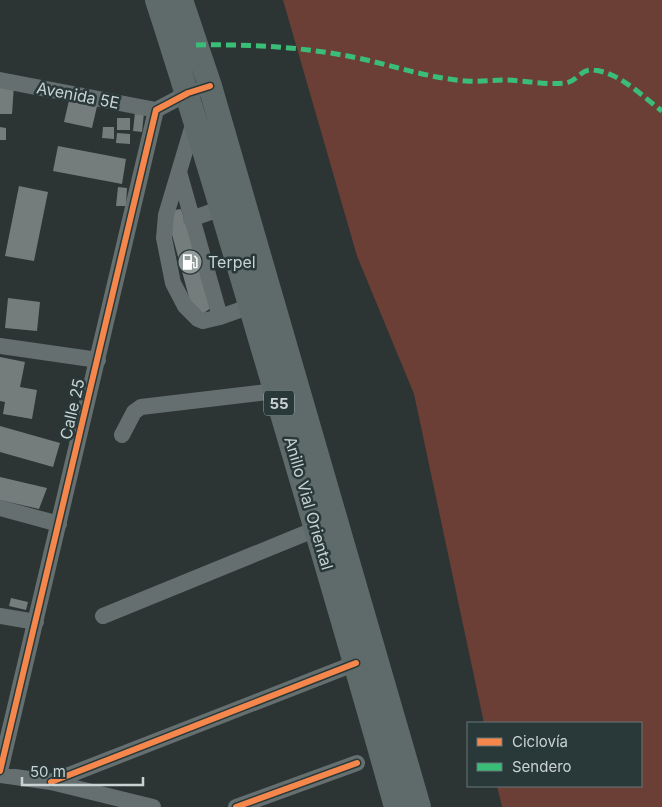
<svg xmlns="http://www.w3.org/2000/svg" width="662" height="807" font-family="Inter,sans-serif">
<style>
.green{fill:#6b3f36}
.building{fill:#757c7c}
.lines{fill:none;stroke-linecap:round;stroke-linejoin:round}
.minor{stroke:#656f6f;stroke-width:16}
.highway{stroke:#5f6b6b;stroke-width:24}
.quiet{stroke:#3abd76;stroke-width:5;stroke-dasharray:10 5;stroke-linecap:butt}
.cycleway-casing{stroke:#293838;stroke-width:9}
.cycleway{stroke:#f5874c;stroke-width:6}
.labels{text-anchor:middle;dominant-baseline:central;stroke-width:5;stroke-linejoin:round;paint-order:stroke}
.shield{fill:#293838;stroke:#9aa4a4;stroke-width:1}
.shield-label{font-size:15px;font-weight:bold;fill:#cad3d3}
.street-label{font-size:16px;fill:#cad3d3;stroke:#293838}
.poi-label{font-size:16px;fill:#cad3d3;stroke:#293838;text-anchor:start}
</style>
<rect width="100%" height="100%" fill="#2c3434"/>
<path class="green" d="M 283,0 L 662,0 L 662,807 L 502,807 L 497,786 L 641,786 L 641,723 L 484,723 L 414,394 L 357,256 Z"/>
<path class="building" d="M 0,84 L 14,85 L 12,114 L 0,114 Z
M 70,96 L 98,102 L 92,128 L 64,122 Z
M 135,112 L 144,113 L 142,132 L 133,131 Z
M 117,118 L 130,118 L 130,130 L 117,130 Z
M 0,127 L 6,128 L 6,140 L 0,140 Z
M 103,127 L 114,127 L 114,139 L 102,138 Z
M 117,133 L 130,134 L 130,144 L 116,143 Z
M 58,146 L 126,159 L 122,184 L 53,171 Z
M 19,186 L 48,192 L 34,261 L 5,256 Z
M 118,187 L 127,188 L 126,206 L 116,206 Z
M 181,209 L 212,307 L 204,313 L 193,312 L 167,216 L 175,210 Z
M 8,298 L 40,302 L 37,331 L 5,328 Z
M 0,357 L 25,362 L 20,387 L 37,390 L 32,419 L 3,414 L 5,402 L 0,401 Z
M 0,426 L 60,443 L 53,467 L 0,452 Z
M 0,477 L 47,488 L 39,509 L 0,500 Z
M 11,598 L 28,602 L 26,610 L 9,606 Z"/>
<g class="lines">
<path class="minor" d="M 0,80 L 156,110
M 195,118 L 166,215 L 164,238 L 173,283 L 185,306 L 198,319 L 203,321 L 220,317 L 251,306
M 179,172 L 220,317
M 191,219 L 222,208
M 0,346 L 98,360
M 122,435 L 134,412 L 141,407 L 276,391
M 0,508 L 59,524
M 0,616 L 36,622
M 103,616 L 316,529
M 0,771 L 156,110 L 188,93 L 195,91
M 0,775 L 51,782 L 153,807
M 51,782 L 356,663
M 236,807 L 357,763"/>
<path class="highway" d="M 157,0 C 198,125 234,251 271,376 C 313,520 356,663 396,807
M 181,0 L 210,86 L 419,807"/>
<path class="quiet" d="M 196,45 C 250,44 305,47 358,58 C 394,66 429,78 466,81 C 480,82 494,80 508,80 C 525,81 548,85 565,83 C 577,82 581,68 594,70 C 620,73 642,96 662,111"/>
<defs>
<path id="cycleway" d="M 0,771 L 156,110 L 188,93 L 210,86
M 51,782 L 356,663
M 236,807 L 357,763"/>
</defs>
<use href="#cycleway" class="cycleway-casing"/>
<use href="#cycleway" class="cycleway"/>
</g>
<defs>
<symbol id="fuel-disc" viewBox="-11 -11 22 22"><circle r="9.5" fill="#939b9b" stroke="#293838"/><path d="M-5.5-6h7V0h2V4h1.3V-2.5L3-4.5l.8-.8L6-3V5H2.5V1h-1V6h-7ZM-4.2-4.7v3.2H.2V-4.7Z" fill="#fff"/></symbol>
</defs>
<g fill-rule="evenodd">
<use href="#fuel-disc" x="176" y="248" width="28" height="28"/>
</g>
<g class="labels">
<rect class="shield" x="264" y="390.5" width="30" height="25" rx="4"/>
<g class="shield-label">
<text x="279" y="403">55</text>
</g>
<g class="street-label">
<text transform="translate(78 95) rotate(11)">Avenida 5E</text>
<text transform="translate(72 409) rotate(-77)">Calle 25</text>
<text transform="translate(309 503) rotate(74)">Anillo Vial Oriental</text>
</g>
<g class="poi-label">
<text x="208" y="262">Terpel</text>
</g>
</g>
<rect x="467" y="722" width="175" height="65" fill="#293838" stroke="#697676"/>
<rect x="477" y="738" width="25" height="8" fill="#f5874c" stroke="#697676"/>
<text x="512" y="747" font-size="15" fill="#cad3d3">Ciclovía</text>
<rect x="477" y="763" width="25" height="8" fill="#3abd76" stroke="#697676"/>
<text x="512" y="772" font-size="15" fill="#cad3d3">Sendero</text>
<path d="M22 777v8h121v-8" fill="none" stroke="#cad3d3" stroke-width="2.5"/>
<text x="30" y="777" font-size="15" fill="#cad3d3" stroke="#293838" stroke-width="4" paint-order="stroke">50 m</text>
</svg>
